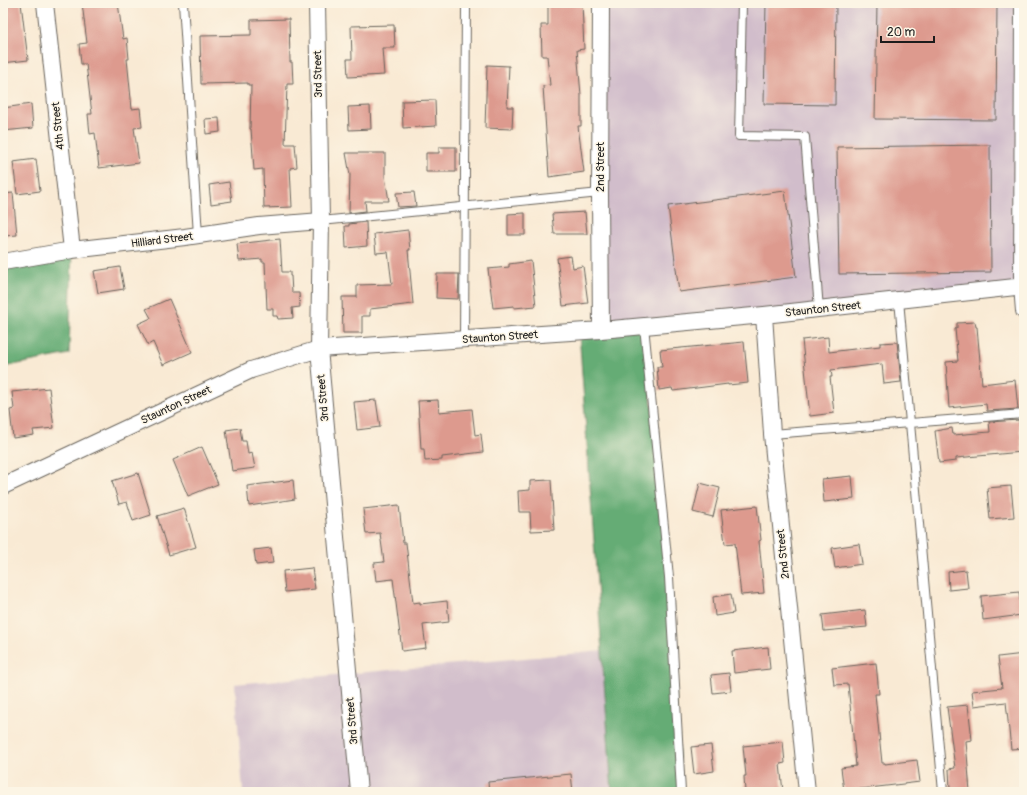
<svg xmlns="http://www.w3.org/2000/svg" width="1027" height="795" font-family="Pangolin,sans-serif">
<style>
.industrial{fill:#d1bdcb}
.forest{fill:#65ac74;stroke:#406448}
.building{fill:#dd9a8e}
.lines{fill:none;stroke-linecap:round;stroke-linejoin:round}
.service-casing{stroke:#69645c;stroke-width:10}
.minor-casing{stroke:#69645c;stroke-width:18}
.service{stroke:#fff;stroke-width:8}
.minor{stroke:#fff;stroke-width:16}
.labels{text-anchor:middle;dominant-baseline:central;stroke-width:3;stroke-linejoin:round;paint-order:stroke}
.street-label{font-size:11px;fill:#1c1c1c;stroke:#fcf5e5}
</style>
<rect width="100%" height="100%" fill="#fcf5e5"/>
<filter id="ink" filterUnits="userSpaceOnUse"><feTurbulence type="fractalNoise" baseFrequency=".025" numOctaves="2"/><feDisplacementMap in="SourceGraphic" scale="8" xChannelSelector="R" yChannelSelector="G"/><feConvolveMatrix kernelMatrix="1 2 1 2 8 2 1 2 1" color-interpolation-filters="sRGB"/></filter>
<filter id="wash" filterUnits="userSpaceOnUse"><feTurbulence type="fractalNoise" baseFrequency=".012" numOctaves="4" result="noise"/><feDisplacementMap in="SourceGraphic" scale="16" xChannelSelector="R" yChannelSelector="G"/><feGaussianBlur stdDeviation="0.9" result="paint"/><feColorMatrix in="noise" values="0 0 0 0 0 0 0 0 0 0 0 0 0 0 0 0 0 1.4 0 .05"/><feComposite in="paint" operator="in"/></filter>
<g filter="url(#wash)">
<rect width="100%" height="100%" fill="#f9ead4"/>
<path class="industrial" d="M 601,3 L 1023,3 L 1022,286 L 601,330 Z
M 602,651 L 612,792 L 243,792 L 235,684 Z"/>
<path class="forest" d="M 72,250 L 69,354 L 3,367 L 3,262 Z
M 644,326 L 669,577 L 681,792 L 612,792 L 579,332 Z"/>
<g id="blocks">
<path class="building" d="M 3,3 L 21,3 L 28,60 L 3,63 Z
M 82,3 L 118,3 L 123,39 L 127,38 L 129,59 L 127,59 L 132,109 L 140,108 L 142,127 L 134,128 L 139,163 L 99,168 L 95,133 L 90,134 L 88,114 L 92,114 L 86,64 L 81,64 L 79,44 L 87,43 Z
M 548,3 L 582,3 L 584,49 L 577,50 L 581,95 L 581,126 L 578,126 L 584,172 L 549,177 L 543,86 L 550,85 L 547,56 L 542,56 L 541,25 L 548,25 Z
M 766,3 L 836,3 L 835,105 L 764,104 Z
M 877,3 L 997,3 L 996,120 L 875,119 Z
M 289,19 L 290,62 L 292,62 L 293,84 L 287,84 L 285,144 L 295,144 L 297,167 L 290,168 L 292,207 L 264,208 L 263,169 L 254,170 L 251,129 L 250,129 L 251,85 L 248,85 L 248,83 L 201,84 L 200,36 L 251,35 L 251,20 Z
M 394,25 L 395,48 L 382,48 L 384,75 L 348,77 L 347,59 L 352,59 L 351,26 Z
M 487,65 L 509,66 L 507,107 L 513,107 L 512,129 L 485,128 Z
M 435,100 L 436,126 L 403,128 L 402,101 Z
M 31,104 L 33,128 L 3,131 L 3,108 Z
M 370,106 L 371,129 L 349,130 L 348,107 Z
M 219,118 L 220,132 L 206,134 L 205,119 Z
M 990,145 L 991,272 L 839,274 L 837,147 Z
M 439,147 L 456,147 L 456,172 L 426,172 L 426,153 L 439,153 Z
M 346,153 L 385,153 L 385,177 L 389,201 L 365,201 L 366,211 L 349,213 L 350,175 Z
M 36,159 L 40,191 L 17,194 L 13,162 Z
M 229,182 L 232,201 L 211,204 L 209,185 Z
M 785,191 L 796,277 L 679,292 L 668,206 Z
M 414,192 L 416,206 L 398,207 L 396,193 Z
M 13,193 L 17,235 L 3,236 L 3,194 Z
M 585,212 L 587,234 L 554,234 L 552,214 Z
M 525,213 L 525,235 L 508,235 L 508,214 Z
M 366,222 L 367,246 L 346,248 L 345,226 L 349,226 L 349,224 Z
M 408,230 L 410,250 L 408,250 L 413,304 L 370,309 L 370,316 L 362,316 L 362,333 L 343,333 L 342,297 L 357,297 L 357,285 L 392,284 L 388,252 L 376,253 L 374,234 Z
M 280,239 L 282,272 L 290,272 L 290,276 L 291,276 L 292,293 L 299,293 L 300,307 L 292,308 L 293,318 L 278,319 L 277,316 L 273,316 L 273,309 L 267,309 L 265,262 L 262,262 L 262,259 L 239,261 L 237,244 Z
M 571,256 L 573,268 L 583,266 L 588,303 L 563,306 L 557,258 Z
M 531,261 L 536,306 L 514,308 L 514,306 L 493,308 L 488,269 L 509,267 L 509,264 Z
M 120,267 L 124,289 L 98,293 L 94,271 Z
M 437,274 L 459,274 L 458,299 L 436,298 Z
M 169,299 L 192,352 L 163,365 L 153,342 L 148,345 L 138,324 L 151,318 L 146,309 Z
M 975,322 L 976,327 L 977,327 L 982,384 L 1015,380 L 1018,409 L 987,411 L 986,404 L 949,408 L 946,362 L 958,361 L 955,329 L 957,328 L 957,323 Z
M 828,337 L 829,352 L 880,346 L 880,343 L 897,342 L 901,382 L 884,384 L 882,364 L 831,370 L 832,377 L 830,377 L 834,413 L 810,416 L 802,340 Z
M 744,342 L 748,383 L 728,385 L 728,384 L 673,391 L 672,388 L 659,390 L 657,367 L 662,367 L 660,350 Z
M 49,388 L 54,428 L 33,430 L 34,435 L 13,438 L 10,410 L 14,409 L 12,392 Z
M 376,400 L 380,427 L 357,430 L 354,402 Z
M 438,400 L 439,412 L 472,409 L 475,435 L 481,434 L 483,452 L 442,457 L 442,460 L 425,461 L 424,449 L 421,449 L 418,401 Z
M 1019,420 L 1022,452 L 956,458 L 956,461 L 939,463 L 935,431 L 952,428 L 953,435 L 990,432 L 989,422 Z
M 240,428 L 242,441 L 246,441 L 248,454 L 252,453 L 255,468 L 232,471 L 226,430 Z
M 202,447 L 218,484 L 188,496 L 173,460 Z
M 138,473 L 151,515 L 133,521 L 127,502 L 119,504 L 112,481 Z
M 852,476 L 854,499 L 824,502 L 822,479 Z
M 293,480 L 295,499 L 249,506 L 247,486 Z
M 551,480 L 554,530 L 531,531 L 530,512 L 519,512 L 518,491 L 530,490 L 530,481 Z
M 700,483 L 720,488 L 713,517 L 693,512 Z
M 1011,486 L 1014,517 L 990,519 L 987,488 Z
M 399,505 L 403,543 L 406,543 L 413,603 L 420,602 L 420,604 L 447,601 L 449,622 L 423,625 L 426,648 L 402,651 L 393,579 L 376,581 L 374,563 L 384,562 L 380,533 L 366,534 L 363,509 Z
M 757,506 L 761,540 L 759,541 L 764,593 L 741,595 L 735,543 L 725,544 L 721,510 Z
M 184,508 L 196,547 L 169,555 L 157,516 Z
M 859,544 L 862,564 L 835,568 L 832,548 Z
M 271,548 L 273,563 L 256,565 L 254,550 Z
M 312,568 L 315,589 L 285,592 L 283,571 Z
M 966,570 L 968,588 L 949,590 L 948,572 Z
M 1019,592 L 1022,615 L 983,620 L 981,596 Z
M 731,594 L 734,613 L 715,616 L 713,597 Z
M 865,610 L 867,627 L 824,631 L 822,615 Z
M 768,647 L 770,669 L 734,673 L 732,651 Z
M 1024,654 L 1024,748 L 1011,749 L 1006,702 L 974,706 L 972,691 L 1002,688 L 998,657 Z
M 876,663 L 879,694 L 875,694 L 882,763 L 885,763 L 885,764 L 917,760 L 920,782 L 844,791 L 841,768 L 856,766 L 848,684 L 834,685 L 832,668 Z
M 729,673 L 731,691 L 713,693 L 711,675 Z
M 968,705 L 972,740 L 966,741 L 970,792 L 957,792 L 957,789 L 950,790 L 949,769 L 955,768 L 947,707 Z
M 783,742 L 785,763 L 780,764 L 783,792 L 745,792 L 744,776 L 746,776 L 743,746 Z
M 711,745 L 714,771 L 694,774 L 691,747 Z
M 571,774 L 573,792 L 489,792 L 488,782 Z"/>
</g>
</g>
<g filter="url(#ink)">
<use href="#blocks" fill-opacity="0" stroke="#69645c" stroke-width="1"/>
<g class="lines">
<defs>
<path id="service" d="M 183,3 L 198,235
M 742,3 L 739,136 L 805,137 L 819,309
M 321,221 L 600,193
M 899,300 L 943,792
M 644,326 L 669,577 L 681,792
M 464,340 L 466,3
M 772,434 L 1024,414"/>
<path id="minor" d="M 45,3 L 72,250
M 317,3 L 321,221 L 319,349 L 359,792
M 601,3 L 600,193 L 601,330
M 1023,3 L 1022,286 L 1024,311
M 3,262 L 72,250 L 185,237 L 259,226 L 321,221
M 764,315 L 772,434 L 807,792
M 3,486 L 251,370 L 319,349 L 601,330 L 764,315 L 1024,286"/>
</defs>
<use href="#service" class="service-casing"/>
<use href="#minor" class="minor-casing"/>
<use href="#service" class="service"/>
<use href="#minor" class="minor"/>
</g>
</g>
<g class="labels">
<g class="street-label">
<text transform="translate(318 74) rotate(-91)">3rd Street</text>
<text transform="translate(58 126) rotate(-96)">4th Street</text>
<text transform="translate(600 167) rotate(-90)">2nd Street</text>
<text transform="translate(162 240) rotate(-7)">Hilliard Street</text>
<text transform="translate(823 309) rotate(-6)">Staunton Street</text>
<text transform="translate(500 337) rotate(-4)">Staunton Street</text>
<text transform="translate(323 398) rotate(-95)">3rd Street</text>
<text transform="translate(176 405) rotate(-25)">Staunton Street</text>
<text transform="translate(783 554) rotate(-96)">2nd Street</text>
<text transform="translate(352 721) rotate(-95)">3rd Street</text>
</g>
</g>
<rect width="1027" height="795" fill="none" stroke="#fcf5e5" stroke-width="16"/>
<path d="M881 36v6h53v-6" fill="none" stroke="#1c1c1c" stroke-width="2"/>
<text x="887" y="36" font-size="12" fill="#1c1c1c" stroke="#fcf5e5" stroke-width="3" paint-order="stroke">20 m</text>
</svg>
